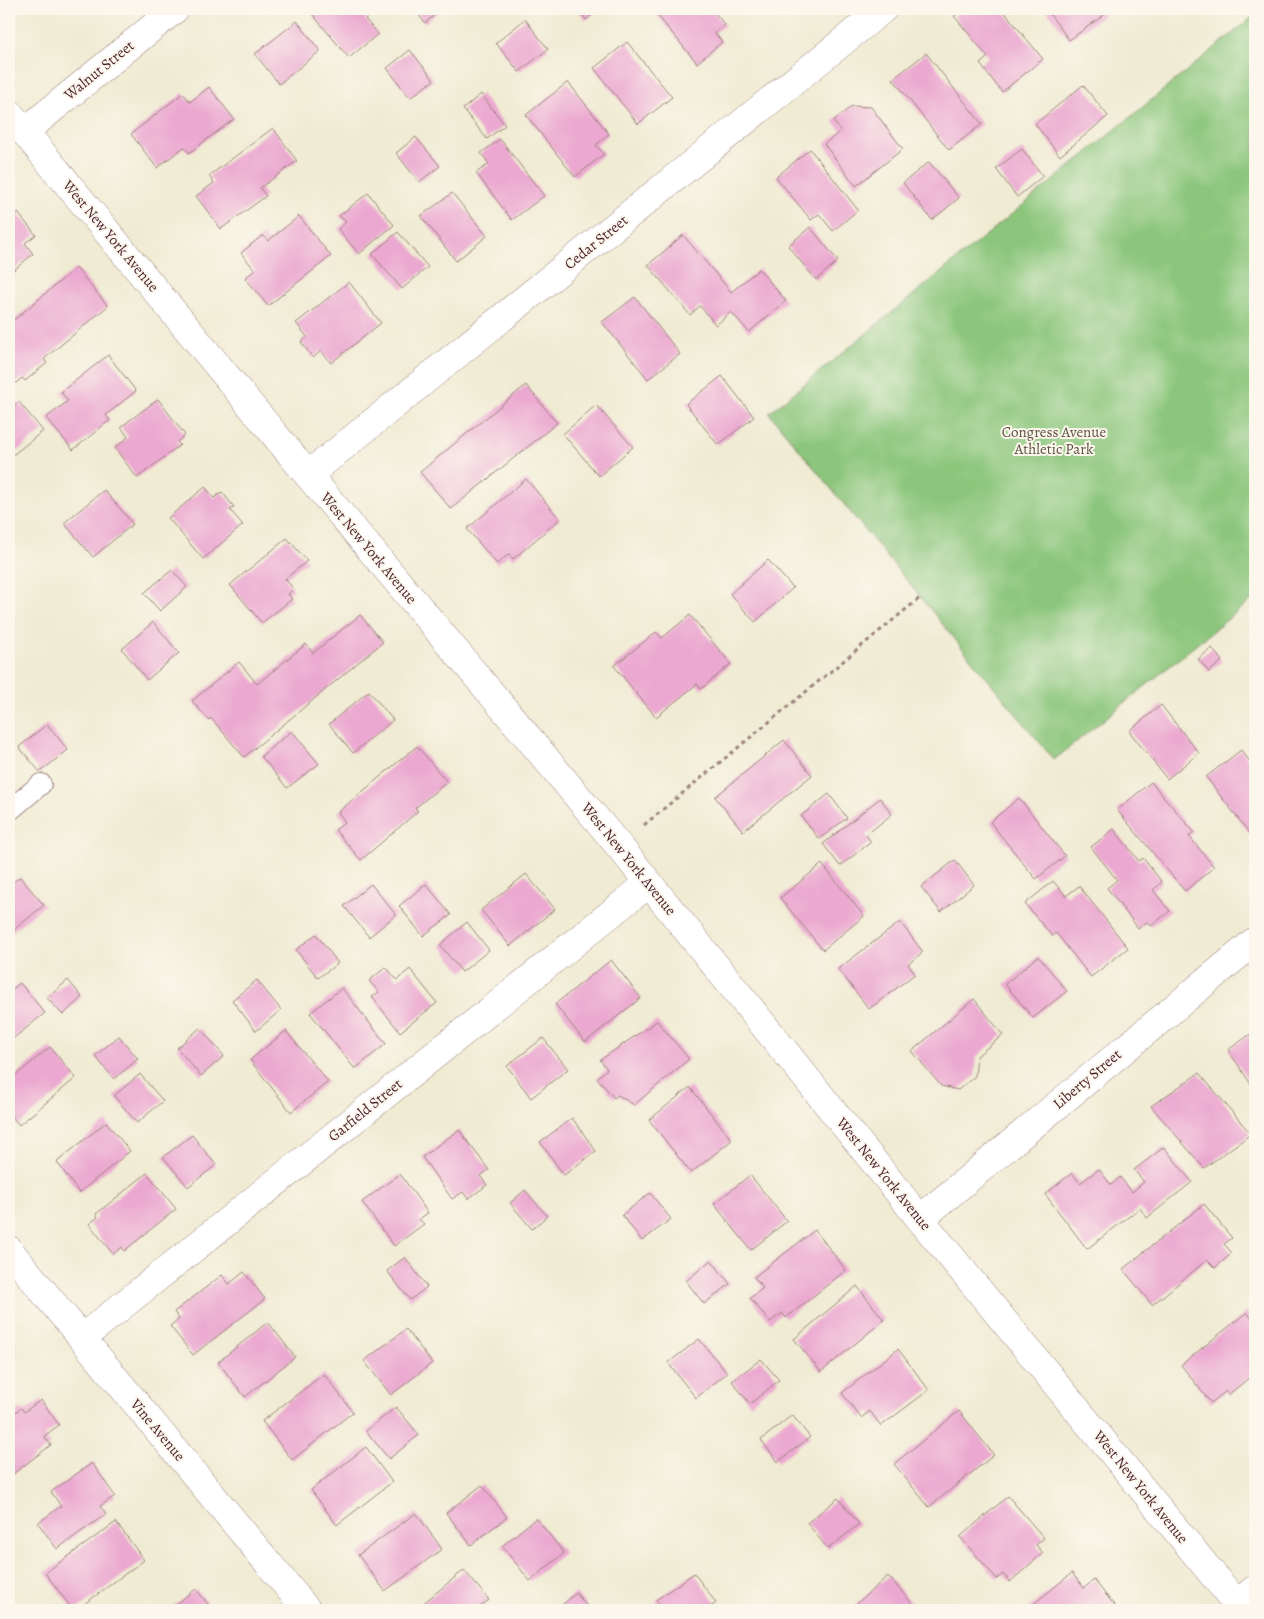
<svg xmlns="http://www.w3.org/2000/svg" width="1264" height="1619" font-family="Alegreya,serif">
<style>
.green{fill:#8bc67b;stroke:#6a7253}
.building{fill:#eba8d0}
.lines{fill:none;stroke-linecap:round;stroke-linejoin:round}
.service-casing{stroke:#9d857f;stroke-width:22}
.minor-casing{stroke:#9d857f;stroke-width:29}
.path{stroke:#9d857f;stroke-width:3;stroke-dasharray:4 4;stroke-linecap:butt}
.service{stroke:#fff;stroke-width:20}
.minor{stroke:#fff;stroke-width:28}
.labels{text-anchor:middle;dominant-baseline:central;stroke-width:4;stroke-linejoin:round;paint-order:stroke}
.street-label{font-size:15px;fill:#4a1f2b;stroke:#fbf7ec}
.park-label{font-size:15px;fill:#5e5143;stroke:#fbf7ec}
</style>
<rect width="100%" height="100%" fill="#fbf7ec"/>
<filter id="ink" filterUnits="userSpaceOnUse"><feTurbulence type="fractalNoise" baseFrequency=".02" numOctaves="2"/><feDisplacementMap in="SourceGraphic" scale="10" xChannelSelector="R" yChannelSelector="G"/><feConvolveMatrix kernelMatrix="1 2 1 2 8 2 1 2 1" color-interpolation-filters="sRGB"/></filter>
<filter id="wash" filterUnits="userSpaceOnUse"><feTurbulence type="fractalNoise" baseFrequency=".0096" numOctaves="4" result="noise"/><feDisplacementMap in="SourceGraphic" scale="20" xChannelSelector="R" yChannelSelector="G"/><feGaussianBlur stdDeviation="1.12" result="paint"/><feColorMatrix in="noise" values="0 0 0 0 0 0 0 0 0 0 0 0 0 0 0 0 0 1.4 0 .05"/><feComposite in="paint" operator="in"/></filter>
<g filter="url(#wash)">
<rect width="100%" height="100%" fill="#f0ebd3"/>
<path class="green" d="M 1255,15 L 1255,597 L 1054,760 L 769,413 Z"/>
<g id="blocks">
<path class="building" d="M 308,9 L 365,9 L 370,15 L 365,19 L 378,34 L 349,58 Z
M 414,9 L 442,9 L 425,23 Z
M 577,9 L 599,9 L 586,20 Z
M 652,9 L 712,9 L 725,25 L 715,33 L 722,42 L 697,63 Z
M 964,9 L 1002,9 L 1043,59 L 1002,92 L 980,64 L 988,57 L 954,16 Z
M 1046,9 L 1099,9 L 1104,15 L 1069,40 Z
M 525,19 L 548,49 L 519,72 L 496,43 Z
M 297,21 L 320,51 L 279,84 L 255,54 Z
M 627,42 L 672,97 L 638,124 L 594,68 Z
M 410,50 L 434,80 L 410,98 L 387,68 Z
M 926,53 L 982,124 L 949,150 L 893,79 Z
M 568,82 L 609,134 L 596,145 L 604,154 L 575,177 L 526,115 Z
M 1083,85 L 1108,116 L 1060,156 L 1035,124 Z
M 209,87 L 234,119 L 189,153 L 184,147 L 157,168 L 131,134 L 183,93 L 190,102 Z
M 481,94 L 505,125 L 487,139 L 463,109 Z
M 852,106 L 871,107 L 903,149 L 856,186 L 824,144 L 841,131 L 833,121 Z
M 273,128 L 297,161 L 260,188 L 266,196 L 221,229 L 196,196 L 214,183 L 209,176 Z
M 416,137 L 440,166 L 419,182 L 396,153 Z
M 500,139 L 544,196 L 512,220 L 476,173 L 489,164 L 481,153 Z
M 810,149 L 858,210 L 833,231 L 819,214 L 811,220 L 776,177 Z
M 1022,149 L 1043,176 L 1017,197 L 996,169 Z
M 929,162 L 959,198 L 932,220 L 903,183 Z
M 368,193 L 394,225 L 359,254 L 338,229 L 346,222 L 339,216 Z
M 452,193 L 487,236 L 456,261 L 421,216 Z
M 18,213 L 36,235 L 25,243 L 33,254 L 9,274 L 9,220 Z
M 299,216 L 331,256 L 268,306 L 245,278 L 255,270 L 241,253 L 263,235 L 268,241 Z
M 810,227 L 838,261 L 816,280 L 788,246 Z
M 398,232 L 428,267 L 402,289 L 372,254 Z
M 683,235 L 731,292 L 759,269 L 786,301 L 749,332 L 731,312 L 716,325 L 700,306 L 690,315 L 648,265 Z
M 76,268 L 108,306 L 44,359 L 47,363 L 25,381 L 22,378 L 9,389 L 9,324 Z
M 349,282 L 381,323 L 331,363 L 321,351 L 313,358 L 301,342 L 307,337 L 296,323 Z
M 635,297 L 680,354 L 648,379 L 602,322 Z
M 108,355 L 136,391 L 106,415 L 110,420 L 73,450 L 46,418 L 68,401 L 61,392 Z
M 722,376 L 754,417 L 718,445 L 686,404 Z
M 526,385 L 557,423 L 451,509 L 420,472 Z
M 158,399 L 185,435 L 177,442 L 180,445 L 137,478 L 115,448 L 128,437 L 121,427 Z
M 19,402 L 43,431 L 9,458 L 9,410 Z
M 596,405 L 633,447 L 599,476 L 563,434 Z
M 526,479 L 560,519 L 513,559 L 509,554 L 497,564 L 467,529 Z
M 205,487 L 214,498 L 222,492 L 234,507 L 230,510 L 243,525 L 203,559 L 168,518 Z
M 104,490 L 133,524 L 93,557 L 64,523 Z
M 287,538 L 307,561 L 285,579 L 294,589 L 288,594 L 292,599 L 262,623 L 230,585 Z
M 768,560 L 793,588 L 755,622 L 730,594 Z
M 172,570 L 187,587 L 160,611 L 144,593 Z
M 360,615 L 383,642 L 244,757 L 211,718 L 209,720 L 192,701 L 239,662 L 257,684 L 306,644 L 313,653 Z
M 690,615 L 731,664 L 701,689 L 697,684 L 656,717 L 614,666 L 656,632 L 662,638 Z
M 153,622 L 179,653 L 147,680 L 122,649 Z
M 1212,648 L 1222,661 L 1209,672 L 1198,659 Z
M 369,691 L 393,720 L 353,753 L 329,724 Z
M 1161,705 L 1199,753 L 1167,779 L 1129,731 Z
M 47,724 L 68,750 L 40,772 L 19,747 Z
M 292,731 L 319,764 L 287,788 L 261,756 Z
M 784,740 L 812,775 L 743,831 L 715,797 Z
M 417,746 L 447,782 L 415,808 L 418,811 L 361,860 L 335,830 L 345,822 L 338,812 Z
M 1241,750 L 1255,768 L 1255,838 L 1254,839 L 1206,777 Z
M 1151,782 L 1194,832 L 1189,836 L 1214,867 L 1185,891 L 1117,810 Z
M 829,794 L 847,818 L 819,839 L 801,816 Z
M 880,798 L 892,814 L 866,835 L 871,842 L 840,866 L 823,844 Z
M 1019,798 L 1065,856 L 1036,879 L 990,822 Z
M 1114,829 L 1139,861 L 1143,858 L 1162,882 L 1153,890 L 1170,911 L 1151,926 L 1147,922 L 1138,928 L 1107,888 L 1117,880 L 1091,847 Z
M 955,860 L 974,885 L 941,912 L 921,887 Z
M 822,864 L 864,916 L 823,950 L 780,898 Z
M 526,874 L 555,909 L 510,946 L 481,910 Z
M 9,877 L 13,882 L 20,877 L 44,905 L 9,934 Z
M 1053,881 L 1066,896 L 1079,886 L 1128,948 L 1091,977 L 1056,933 L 1052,936 L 1025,904 Z
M 371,884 L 396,915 L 369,937 L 344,906 Z
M 426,884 L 451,915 L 423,936 L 399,906 Z
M 467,922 L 489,950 L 462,972 L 440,945 Z
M 900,922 L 923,952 L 908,964 L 915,974 L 869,1009 L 838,969 Z
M 316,934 L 338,963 L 318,978 L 296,950 Z
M 1038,956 L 1067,991 L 1033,1018 L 1005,984 Z
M 611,960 L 641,998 L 585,1042 L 555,1004 Z
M 386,967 L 397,980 L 410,969 L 437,1003 L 400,1032 L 372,997 L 379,992 L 369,981 Z
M 68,980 L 82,997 L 63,1015 L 47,998 Z
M 257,980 L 281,1010 L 256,1031 L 232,1000 Z
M 20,983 L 45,1013 L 9,1042 L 9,992 Z
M 342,988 L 386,1044 L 355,1069 L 310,1013 Z
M 974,999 L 1003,1035 L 977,1056 L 975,1076 L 958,1090 L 941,1086 L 912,1051 Z
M 657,1021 L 689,1059 L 634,1105 L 618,1095 L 614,1098 L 597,1078 L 607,1069 L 600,1060 Z
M 200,1028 L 224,1056 L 201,1076 L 177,1048 Z
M 286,1031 L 328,1082 L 291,1112 L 250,1060 Z
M 1255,1031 L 1255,1090 L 1228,1050 Z
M 119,1036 L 138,1059 L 114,1079 L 95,1056 Z
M 543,1038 L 568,1069 L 531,1098 L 507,1066 Z
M 50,1047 L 76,1078 L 19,1125 L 9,1113 L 9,1081 Z
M 1199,1073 L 1251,1134 L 1204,1168 L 1151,1106 Z
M 140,1074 L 163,1101 L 137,1123 L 114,1096 Z
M 690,1087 L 732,1140 L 691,1173 L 649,1120 Z
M 572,1118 L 596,1151 L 564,1175 L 540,1142 Z
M 106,1122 L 130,1151 L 79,1193 L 57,1162 Z
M 459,1130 L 489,1170 L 480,1176 L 487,1185 L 468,1199 L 463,1192 L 452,1199 L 422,1157 Z
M 192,1135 L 216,1165 L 188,1187 L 163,1157 Z
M 1164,1147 L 1192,1182 L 1147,1218 L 1140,1208 L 1087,1249 L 1045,1194 L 1072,1173 L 1080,1183 L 1099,1169 L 1111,1185 L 1120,1177 L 1132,1192 L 1144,1182 L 1134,1170 Z
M 147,1173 L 176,1209 L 124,1251 L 122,1247 L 113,1254 L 89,1224 L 98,1217 L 96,1214 Z
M 400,1174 L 428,1213 L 419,1219 L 424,1224 L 394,1246 L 362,1202 Z
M 750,1175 L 787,1221 L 751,1250 L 714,1204 Z
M 525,1190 L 547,1216 L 532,1229 L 510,1203 Z
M 650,1193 L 671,1219 L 642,1241 L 622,1215 Z
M 1204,1204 L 1232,1238 L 1224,1244 L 1232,1253 L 1215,1268 L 1207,1260 L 1152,1305 L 1123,1269 Z
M 815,1230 L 846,1270 L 786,1318 L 782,1313 L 770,1322 L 750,1298 L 763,1288 L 754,1277 Z
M 405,1257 L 427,1287 L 410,1300 L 387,1271 Z
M 711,1260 L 730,1284 L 704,1304 L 686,1281 Z
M 244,1272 L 265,1299 L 193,1355 L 170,1326 L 179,1319 L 174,1312 L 222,1275 L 229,1284 Z
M 857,1286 L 884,1320 L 821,1372 L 794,1339 Z
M 1247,1312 L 1255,1323 L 1255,1373 L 1228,1395 L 1226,1391 L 1211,1403 L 1181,1365 Z
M 268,1322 L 295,1357 L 245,1397 L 218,1362 Z
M 406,1329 L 432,1363 L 391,1395 L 364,1361 Z
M 699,1339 L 727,1373 L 696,1398 L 668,1363 Z
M 898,1349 L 929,1390 L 881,1426 L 870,1411 L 861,1418 L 842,1393 Z
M 761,1359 L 779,1380 L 750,1404 L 732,1381 Z
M 324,1374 L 353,1412 L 292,1460 L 262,1421 Z
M 41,1400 L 59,1425 L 44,1436 L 51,1445 L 9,1477 L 9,1417 L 21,1408 L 24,1412 Z
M 396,1407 L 419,1435 L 389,1459 L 366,1431 Z
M 959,1411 L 994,1455 L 929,1507 L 894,1464 Z
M 792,1415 L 810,1437 L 778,1462 L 761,1440 Z
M 366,1447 L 392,1482 L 337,1525 L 311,1490 Z
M 92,1463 L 115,1496 L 100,1506 L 106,1514 L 57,1549 L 38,1523 L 61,1506 L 51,1492 Z
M 482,1485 L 507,1517 L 471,1545 L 446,1513 Z
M 1008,1496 L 1044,1538 L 1036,1545 L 1043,1553 L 1010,1582 L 1003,1574 L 997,1579 L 960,1537 Z
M 838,1498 L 859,1524 L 828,1549 L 807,1523 Z
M 416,1513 L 442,1549 L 385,1591 L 358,1555 Z
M 536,1518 L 564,1553 L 530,1581 L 502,1546 Z
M 116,1522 L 144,1560 L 76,1610 L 73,1610 L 45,1573 Z
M 464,1570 L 489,1600 L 476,1610 L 468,1610 L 467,1609 L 465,1610 L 415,1610 Z
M 694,1573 L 716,1603 L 706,1610 L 663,1610 L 656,1600 Z
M 1072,1573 L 1084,1588 L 1094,1580 L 1118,1610 L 1026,1610 Z
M 888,1576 L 918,1610 L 859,1610 L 855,1605 Z
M 196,1589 L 213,1610 L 168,1610 Z
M 576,1593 L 590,1610 L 556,1610 Z"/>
</g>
</g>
<g filter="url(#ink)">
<use href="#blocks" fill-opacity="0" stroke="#9d857f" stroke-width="1"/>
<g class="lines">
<defs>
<path id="service" d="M 9,811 L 41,784"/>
<path id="minor" d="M 9,113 L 308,475 L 619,846 L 920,1219 L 1242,1610
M 24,132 L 175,9
M 308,475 L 883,9
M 920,1219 L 1255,941
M 9,1250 L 307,1610
M 82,1338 L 649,883
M 1237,1604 L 1255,1589"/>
</defs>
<use href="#service" class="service-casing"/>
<use href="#minor" class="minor-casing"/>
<path class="path" d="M 644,825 L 921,597"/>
<use href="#service" class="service"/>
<use href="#minor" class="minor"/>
</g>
</g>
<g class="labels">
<g class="street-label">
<text transform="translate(99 70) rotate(-39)">Walnut Street</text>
<text transform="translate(111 236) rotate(50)">West New York Avenue</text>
<text transform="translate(596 242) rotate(-39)">Cedar Street</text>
<text transform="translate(369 548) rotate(50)">West New York Avenue</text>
<text transform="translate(629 859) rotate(51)">West New York Avenue</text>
<text transform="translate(1087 1079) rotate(-40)">Liberty Street</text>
<text transform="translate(365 1110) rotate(-39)">Garfield Street</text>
<text transform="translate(884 1174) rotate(51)">West New York Avenue</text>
<text transform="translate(158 1430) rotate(50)">Vine Avenue</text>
<text transform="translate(1141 1487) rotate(51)">West New York Avenue</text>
</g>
<g class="park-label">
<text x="1054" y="432">Congress Avenue<tspan x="1054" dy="17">Athletic Park</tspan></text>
</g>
</g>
<rect width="1264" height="1619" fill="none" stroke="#fbf7ec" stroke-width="30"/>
</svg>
